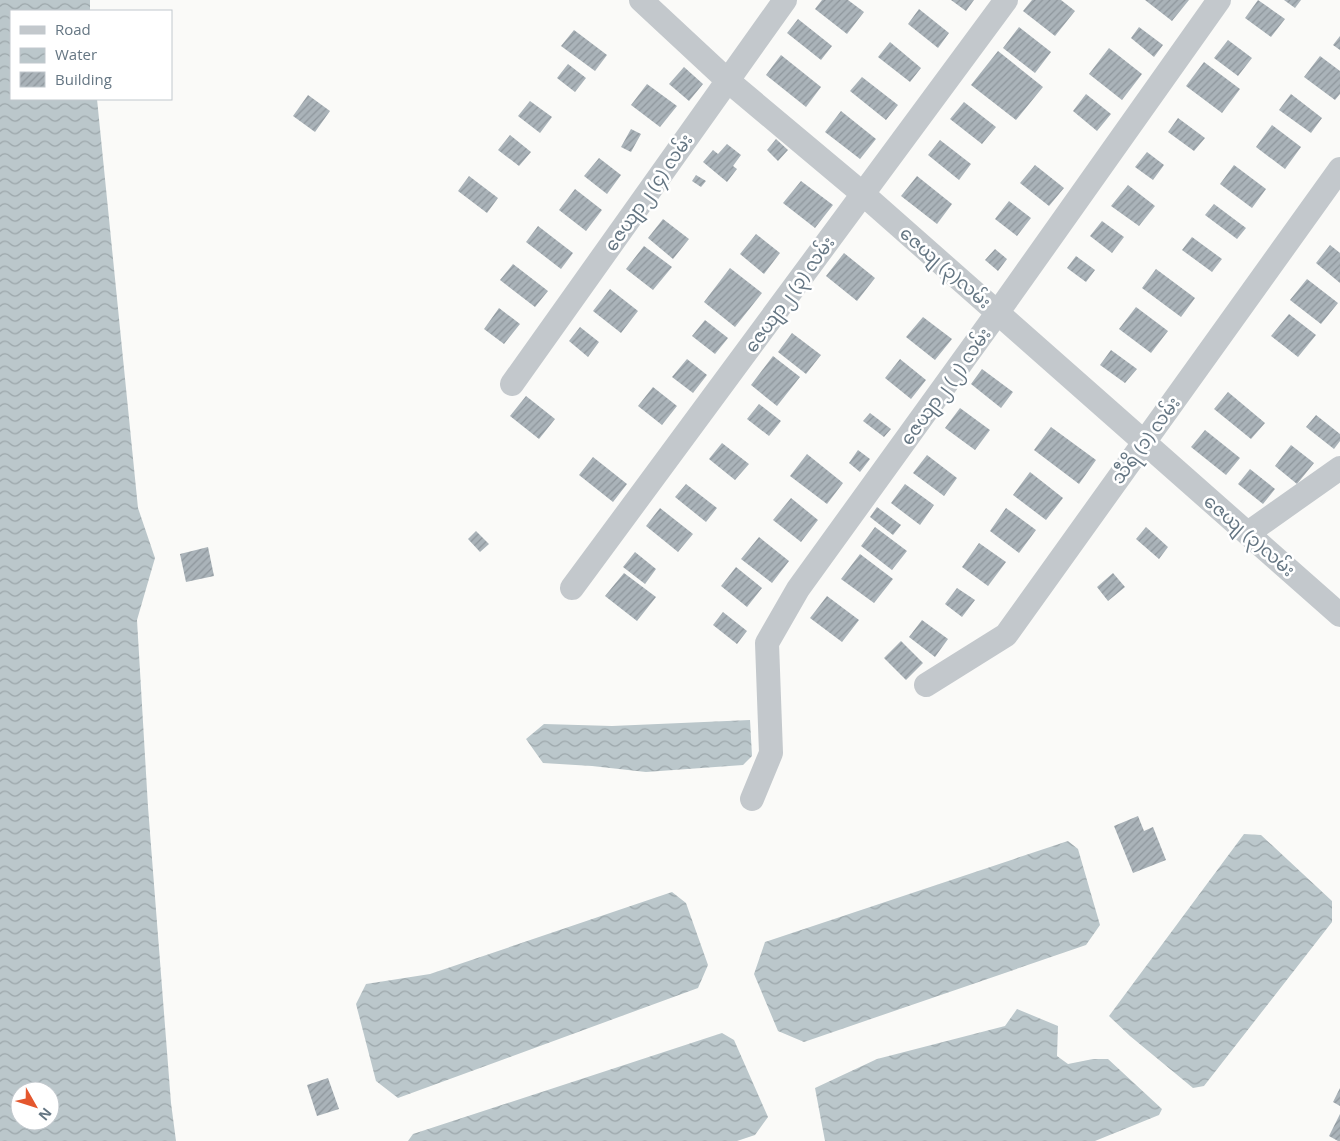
<svg xmlns="http://www.w3.org/2000/svg" width="1340" height="1141" font-family="'Open Sans','Noto Sans Myanmar',sans-serif">
<style>
.water{fill:url(#water-waves);fill-rule:evenodd}
.building{fill:url(#building-hatch)}
.lines{fill:none;stroke-linecap:round;stroke-linejoin:round}
.street{stroke:#c3c8cc;stroke-width:24}
.labels{text-anchor:middle;dominant-baseline:central;stroke-width:5;stroke-linejoin:round;paint-order:stroke}
.street-label{font-size:18px;fill:#657683;stroke:#fff}
</style>
<defs>
<pattern id="water-waves" width="16" height="10" patternUnits="userSpaceOnUse" patternTransform="scale(1.25)"><rect width="16" height="10" fill="#bbc7cb"/><path d="M0 5q4-4 8 0t8 0" fill="none" stroke="#9ca6aa"/></pattern>
<pattern id="building-hatch" width="6" height="6" patternUnits="userSpaceOnUse" patternTransform="scale(1.25)"><rect width="6" height="6" fill="#aab3b9"/><path d="M-1 1l2-2M0 6l6-6M5 7l2-2" fill="none" stroke="#8e969c"/></pattern>
</defs>
<rect width="100%" height="100%" fill="#fafaf8"/>
<path class="water" d="M 0,0 L 90,0 L 90,11 L 11,11 L 11,99 L 97,99 L 138,508 L 155,558 L 137,620 L 148,807 L 171,1103 L 176,1141 L 0,1141 ZM 20,1091 L 50,1091 L 50,1121 L 20,1121 Z
M 750,720 L 752,756 L 743,765 L 646,772 L 592,766 L 543,763 L 526,739 L 544,724 L 612,726 Z
M 1244,834 L 1261,835 L 1332,901 L 1332,922 L 1204,1086 L 1193,1088 L 1130,1036 L 1109,1016 Z
M 1068,841 L 1078,849 L 1100,925 L 1086,945 L 804,1042 L 778,1031 L 754,974 L 765,942 Z
M 672,892 L 686,903 L 708,965 L 698,988 L 398,1098 L 376,1081 L 356,1004 L 366,984 L 430,974 Z
M 1017,1009 L 1058,1026 L 1057,1056 L 1068,1064 L 1093,1059 L 1108,1059 L 1162,1109 L 1159,1115 L 1095,1141 L 825,1141 L 815,1088 L 877,1059 L 1005,1026 Z
M 722,1033 L 734,1040 L 768,1117 L 755,1135 L 737,1141 L 408,1141 L 413,1134 Z"/>
<path class="building" d="M 822,0 L 848,0 L 864,12 L 847,34 L 815,9 Z
M 951,0 L 974,0 L 966,11 Z
M 1032,0 L 1061,0 L 1075,11 L 1055,36 L 1023,11 Z
M 1145,0 L 1189,0 L 1172,21 Z
M 1258,0 L 1285,19 L 1271,37 L 1245,18 Z
M 1284,0 L 1301,0 L 1295,8 Z
M 919,9 L 949,33 L 938,48 L 908,24 Z
M 798,19 L 832,46 L 821,60 L 787,33 Z
M 1019,27 L 1051,52 L 1035,73 L 1003,48 Z
M 1139,27 L 1163,45 L 1154,57 L 1131,38 Z
M 574,30 L 607,55 L 595,71 L 561,46 Z
M 1340,36 L 1340,50 L 1333,45 Z
M 1228,40 L 1252,58 L 1238,76 L 1214,58 Z
M 890,42 L 921,68 L 910,82 L 878,57 Z
M 1109,48 L 1142,74 L 1122,100 L 1089,74 Z
M 998,51 L 1043,87 L 1016,120 L 971,85 Z
M 781,55 L 821,87 L 806,107 L 766,75 Z
M 1320,56 L 1340,71 L 1340,94 L 1335,100 L 1304,77 Z
M 1204,62 L 1240,89 L 1222,113 L 1186,86 Z
M 568,64 L 586,78 L 575,92 L 557,78 Z
M 684,67 L 703,84 L 689,101 L 669,84 Z
M 862,77 L 898,105 L 886,120 L 850,91 Z
M 647,84 L 677,106 L 660,127 L 631,105 Z
M 1086,94 L 1111,114 L 1097,131 L 1073,111 Z
M 1291,94 L 1322,118 L 1311,133 L 1279,110 Z
M 308,95 L 330,111 L 315,132 L 293,116 Z
M 530,101 L 552,117 L 540,133 L 518,116 Z
M 964,102 L 996,127 L 982,144 L 950,119 Z
M 841,111 L 876,139 L 860,159 L 825,132 Z
M 1178,118 L 1205,138 L 1194,151 L 1168,132 Z
M 1272,125 L 1301,147 L 1285,169 L 1256,147 Z
M 631,129 L 641,134 L 631,152 L 621,147 Z
M 510,135 L 531,152 L 519,166 L 498,150 Z
M 776,139 L 788,150 L 778,161 L 767,150 Z
M 940,140 L 971,164 L 959,180 L 928,155 Z
M 727,144 L 741,155 L 733,166 L 737,169 L 727,182 L 703,162 L 713,150 L 718,154 Z
M 1147,152 L 1164,165 L 1153,180 L 1135,167 Z
M 599,158 L 621,175 L 607,194 L 584,176 Z
M 1035,165 L 1064,188 L 1049,206 L 1020,183 Z
M 1234,165 L 1266,189 L 1252,208 L 1220,184 Z
M 696,175 L 706,181 L 701,187 L 692,181 Z
M 469,176 L 498,198 L 487,213 L 458,191 Z
M 917,176 L 952,204 L 937,224 L 901,196 Z
M 801,181 L 833,205 L 815,228 L 783,203 Z
M 1128,185 L 1155,206 L 1139,226 L 1111,206 Z
M 575,189 L 602,210 L 586,231 L 559,210 Z
M 1009,201 L 1031,218 L 1017,236 L 995,219 Z
M 1214,204 L 1246,228 L 1237,239 L 1205,215 Z
M 663,219 L 689,239 L 673,259 L 648,238 Z
M 1102,221 L 1124,237 L 1112,253 L 1090,236 Z
M 538,226 L 573,253 L 561,269 L 526,242 Z
M 756,234 L 780,253 L 764,274 L 740,254 Z
M 1192,237 L 1222,259 L 1212,272 L 1182,250 Z
M 1330,245 L 1340,253 L 1340,283 L 1316,263 Z
M 644,246 L 672,267 L 653,290 L 626,269 Z
M 995,249 L 1007,259 L 998,271 L 985,260 Z
M 844,253 L 875,278 L 857,301 L 826,276 Z
M 1076,256 L 1095,270 L 1086,282 L 1067,268 Z
M 513,264 L 548,291 L 535,307 L 500,280 Z
M 730,268 L 762,293 L 735,327 L 704,302 Z
M 1156,269 L 1195,298 L 1181,317 L 1142,288 Z
M 1307,279 L 1338,303 L 1321,324 L 1290,300 Z
M 610,289 L 638,311 L 621,333 L 593,311 Z
M 1136,307 L 1168,331 L 1151,353 L 1119,329 Z
M 499,308 L 520,324 L 504,344 L 484,329 Z
M 1289,314 L 1316,335 L 1298,357 L 1271,336 Z
M 923,317 L 952,339 L 935,360 L 906,337 Z
M 705,320 L 728,338 L 715,354 L 692,336 Z
M 580,327 L 599,342 L 588,357 L 569,341 Z
M 792,333 L 821,355 L 806,374 L 778,352 Z
M 1111,350 L 1137,369 L 1125,383 L 1100,365 Z
M 773,356 L 800,377 L 777,406 L 751,385 Z
M 687,359 L 707,375 L 693,393 L 672,377 Z
M 900,359 L 926,380 L 911,399 L 885,378 Z
M 982,369 L 1013,392 L 1001,408 L 971,384 Z
M 653,387 L 677,406 L 662,425 L 638,406 Z
M 1228,392 L 1265,423 L 1251,439 L 1214,409 Z
M 526,396 L 555,419 L 539,439 L 510,416 Z
M 759,404 L 781,421 L 769,436 L 747,419 Z
M 960,408 L 990,430 L 975,450 L 945,428 Z
M 870,413 L 891,429 L 884,437 L 863,421 Z
M 1316,415 L 1340,434 L 1340,441 L 1334,449 L 1306,427 Z
M 1051,427 L 1096,460 L 1079,484 L 1034,450 Z
M 1205,430 L 1240,458 L 1226,475 L 1191,447 Z
M 722,443 L 749,464 L 735,480 L 709,459 Z
M 1291,445 L 1314,463 L 1297,484 L 1275,466 Z
M 858,450 L 870,459 L 860,472 L 849,463 Z
M 807,454 L 843,483 L 827,504 L 790,476 Z
M 927,455 L 957,478 L 944,496 L 913,473 Z
M 593,457 L 627,484 L 613,502 L 579,475 Z
M 1250,469 L 1275,489 L 1263,504 L 1238,484 Z
M 1030,472 L 1063,498 L 1046,520 L 1013,495 Z
M 686,484 L 717,508 L 706,522 L 675,497 Z
M 905,484 L 934,505 L 920,525 L 891,503 Z
M 791,498 L 818,520 L 801,542 L 773,520 Z
M 877,507 L 901,525 L 893,535 L 870,517 Z
M 660,508 L 693,534 L 678,552 L 646,526 Z
M 1006,508 L 1036,530 L 1019,553 L 990,531 Z
M 875,527 L 907,551 L 892,570 L 861,546 Z
M 1146,527 L 1168,547 L 1159,559 L 1136,539 Z
M 476,531 L 489,544 L 480,552 L 468,539 Z
M 759,537 L 789,561 L 772,583 L 741,559 Z
M 979,543 L 1006,562 L 988,586 L 962,567 Z
M 208,547 L 214,576 L 186,582 L 180,554 Z
M 635,552 L 656,569 L 645,584 L 623,567 Z
M 860,554 L 893,579 L 874,603 L 841,579 Z
M 736,567 L 762,588 L 747,607 L 721,586 Z
M 624,573 L 656,597 L 637,621 L 605,596 Z
M 1113,573 L 1125,587 L 1108,601 L 1097,587 Z
M 957,588 L 975,600 L 962,617 L 945,604 Z
M 827,596 L 859,620 L 842,642 L 810,618 Z
M 723,612 L 747,631 L 737,644 L 713,625 Z
M 922,620 L 948,639 L 935,657 L 909,637 Z
M 901,641 L 923,663 L 906,680 L 884,658 Z
M 1138,816 L 1144,831 L 1153,827 L 1166,860 L 1133,873 L 1114,826 Z
M 328,1078 L 339,1109 L 317,1116 L 307,1085 Z
M 1340,1088 L 1340,1106 L 1333,1102 Z
M 1340,1114 L 1340,1141 L 1338,1141 L 1329,1136 Z"/>
<g class="lines">
<path class="street" d="M 641,0 L 727,80 L 863,194 L 1340,615
M 512,384 L 785,0
M 1248,533 L 1340,468
M 572,588 L 1006,0
M 926,685 L 1006,635 L 1340,169
M 752,799 L 771,753 L 767,643 L 798,589 L 998,312 L 1219,0"/>
</g>
<g class="labels">
<g class="street-label">
<text transform="translate(648 192) rotate(-55)">ဇေယျာ၂ (၄) လမ်း</text>
<text transform="translate(946 267) rotate(41)">ဇေယျ (၃)လမ်း</text>
<text transform="translate(789 294) rotate(-54)">ဇေယျာ၂ (၃) လမ်း</text>
<text transform="translate(945 386) rotate(-54)">ဇေယျာ၂ (၂) လမ်း</text>
<text transform="translate(1145 440) rotate(-54)">သီရိ (၁) လမ်း</text>
<text transform="translate(1250 535) rotate(41)">ဇေယျ (၃)လမ်း</text>
</g>
</g>
<rect x="10" y="10" width="162" height="90" fill="#ffffff" stroke="#c1c8cd"/>
<rect x="20" y="26" width="25" height="8" fill="#c3c8cc" stroke="#c1c8cd"/>
<text x="55" y="35" font-size="15" fill="#657683">Road</text>
<rect x="20" y="48" width="25" height="15" fill="url(#water-waves)" stroke="#c1c8cd"/>
<text x="55" y="60" font-size="15" fill="#657683">Water</text>
<rect x="20" y="72" width="25" height="15" fill="url(#building-hatch)" stroke="#c1c8cd"/>
<text x="55" y="85" font-size="15" fill="#657683">Building</text>
<g transform="translate(35 1106) rotate(129)"><circle r="24" fill="#ffffff" stroke="#c1c8cd"/>
<path d="M0-4L9 19L0 12L-9 19Z" fill="#e4572e"/>
<text y="-8" font-size="14" font-weight="bold" text-anchor="middle" fill="#657683">N</text>
</g>
</svg>
